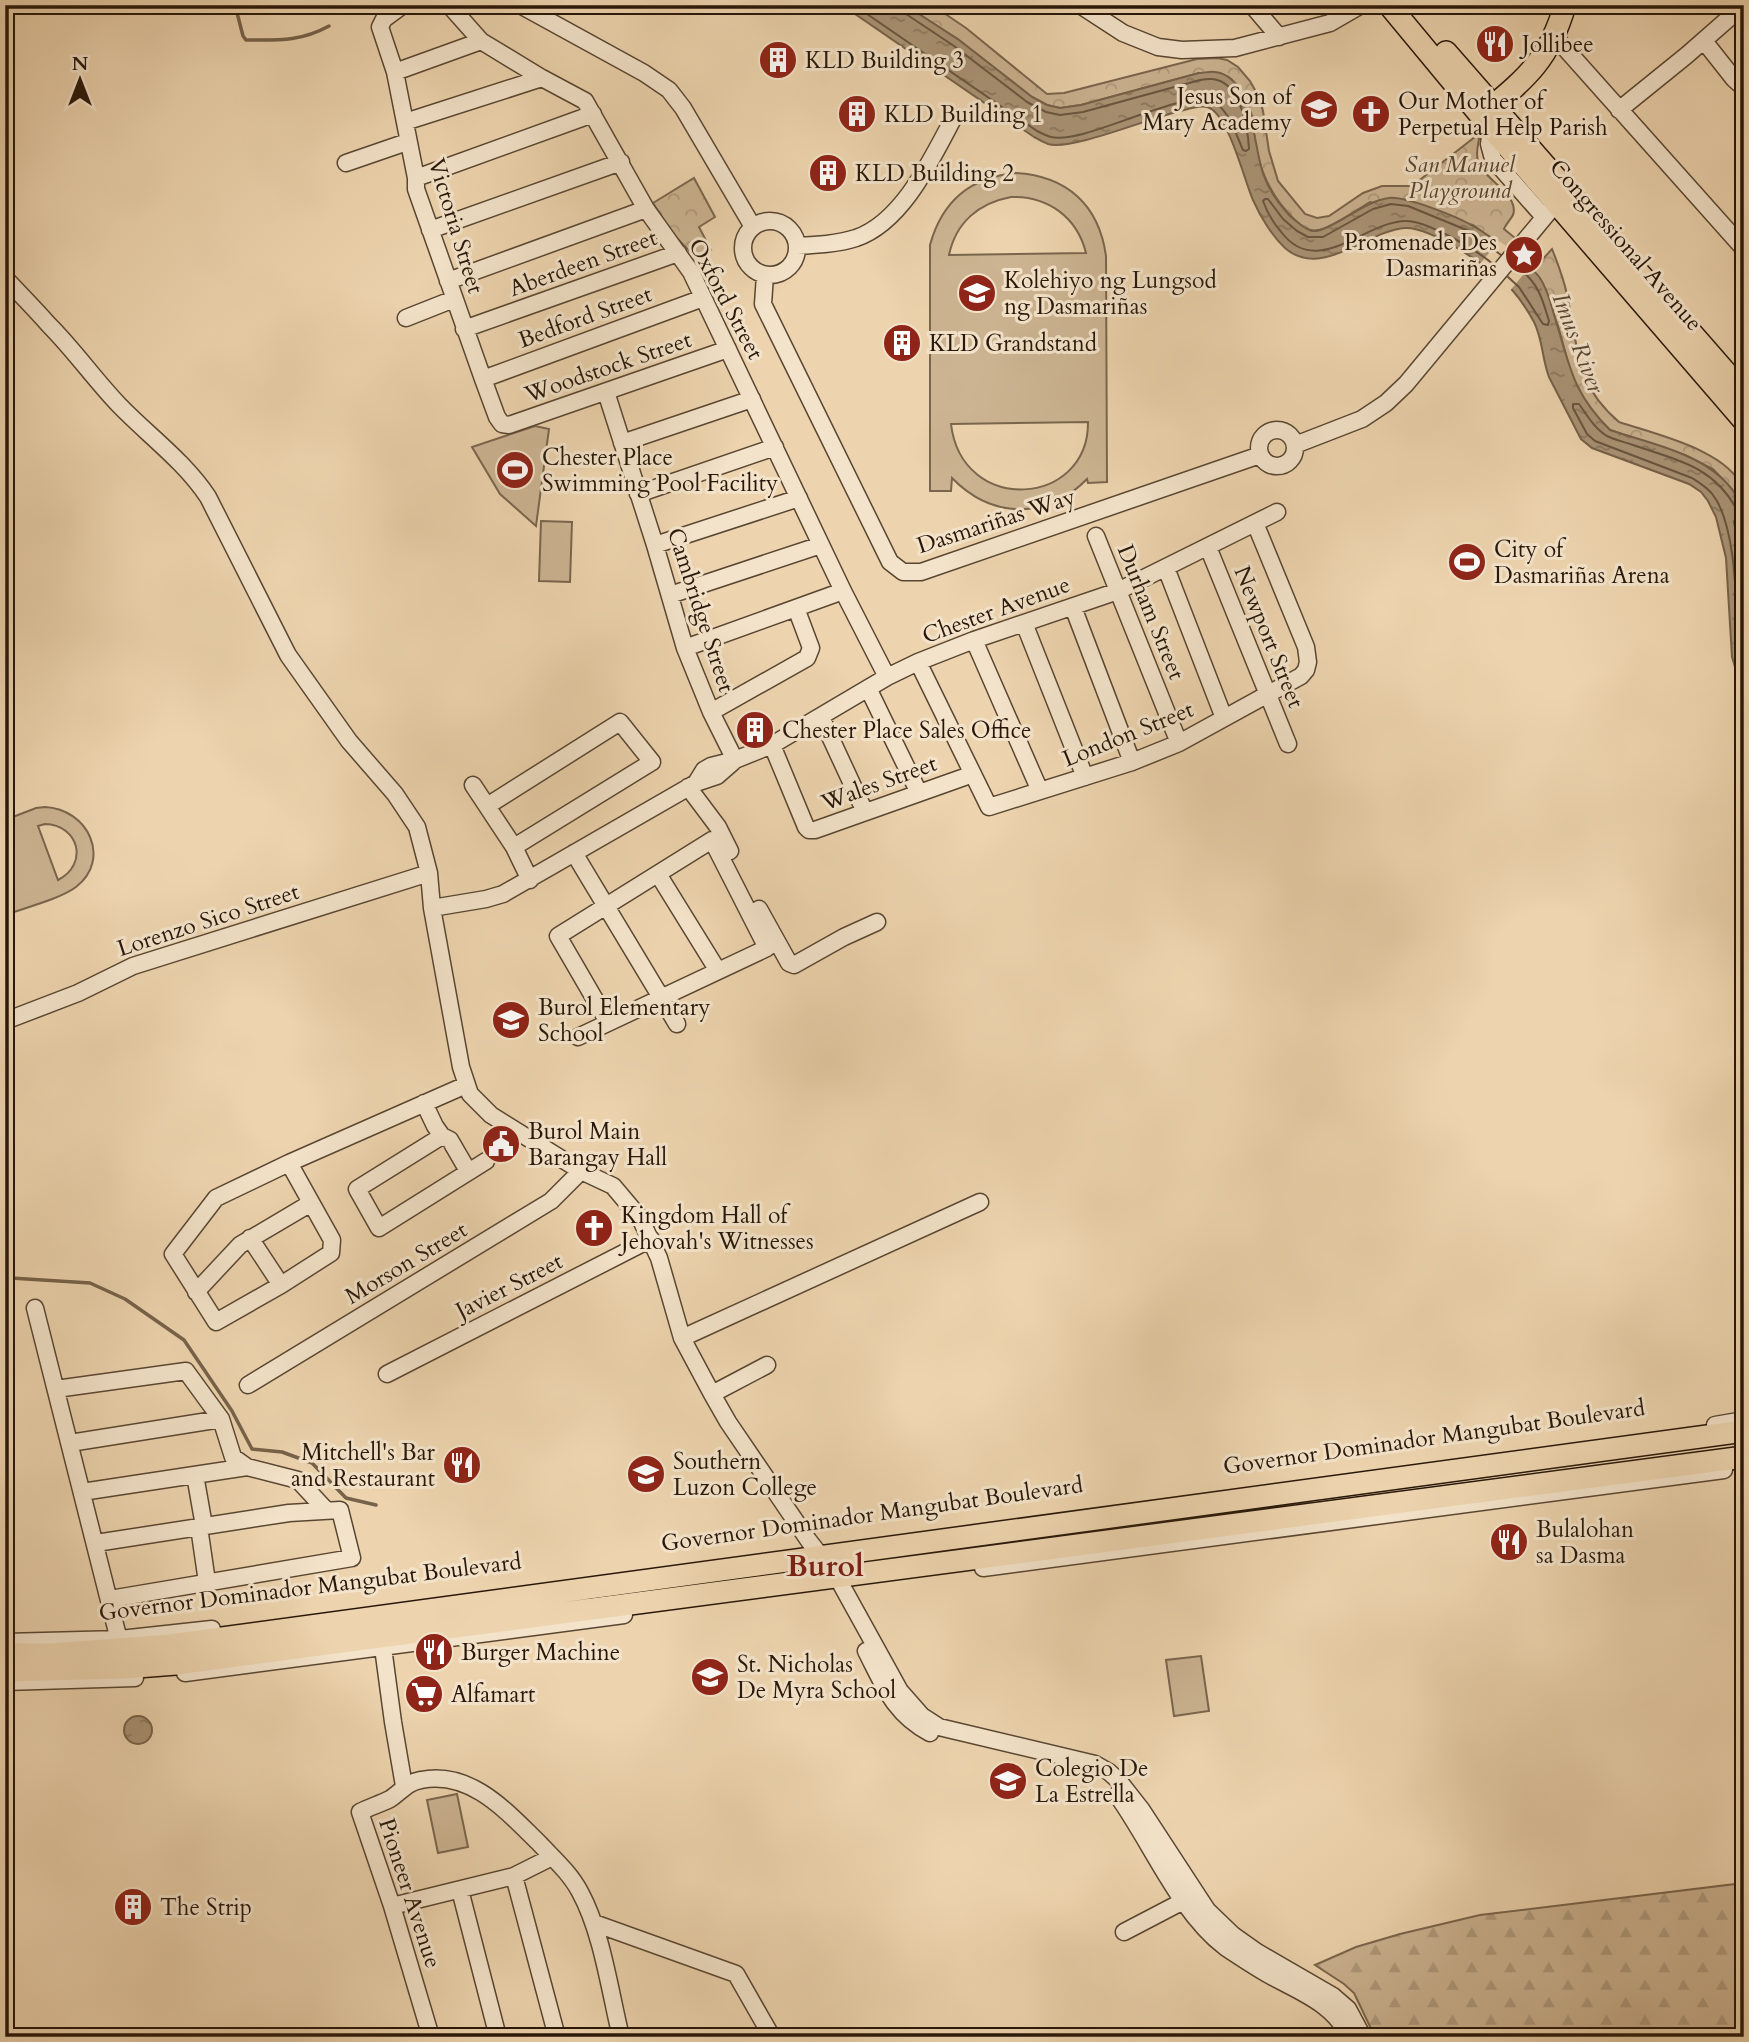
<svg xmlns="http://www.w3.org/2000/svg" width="1749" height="2042" font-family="Cardo,serif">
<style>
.forest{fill:url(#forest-firs);stroke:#7a664e;stroke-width:2}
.park{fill:url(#park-crowns);stroke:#7a664e;stroke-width:2}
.pitch{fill:#ccb492;stroke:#7a664e;stroke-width:2;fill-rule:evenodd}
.water{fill:url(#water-ripples);stroke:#76624a;stroke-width:2}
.pier{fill:#edd4ae}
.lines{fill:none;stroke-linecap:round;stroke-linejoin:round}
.shore{stroke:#695640;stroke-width:2}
.stream{stroke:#76624a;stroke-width:3.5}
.minor-casing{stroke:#594632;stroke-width:19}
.major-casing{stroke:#281709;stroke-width:24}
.minor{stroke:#f3e3ca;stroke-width:16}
.major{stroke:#edd4ae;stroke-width:21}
.labels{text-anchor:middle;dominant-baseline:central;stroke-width:6;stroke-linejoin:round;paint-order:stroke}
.poi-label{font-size:23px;fill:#281709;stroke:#f3e3ca;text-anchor:start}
.park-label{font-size:23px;font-style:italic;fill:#594632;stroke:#f3e3ca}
.street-label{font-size:23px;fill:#281709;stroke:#f3e3ca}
.water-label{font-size:24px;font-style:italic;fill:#5c4935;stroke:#f3e3ca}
.district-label{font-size:30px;font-weight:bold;fill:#7a1f14;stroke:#f3e3ca}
</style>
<defs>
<pattern id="forest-firs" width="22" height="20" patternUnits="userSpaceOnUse" patternTransform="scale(1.75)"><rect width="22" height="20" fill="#ccb492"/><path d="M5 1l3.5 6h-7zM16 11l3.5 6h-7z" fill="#af9a7d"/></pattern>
<pattern id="park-crowns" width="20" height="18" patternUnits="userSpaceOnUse" patternTransform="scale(1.75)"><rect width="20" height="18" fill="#ccb492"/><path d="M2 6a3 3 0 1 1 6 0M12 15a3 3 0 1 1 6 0" fill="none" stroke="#af9a7d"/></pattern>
<pattern id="water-ripples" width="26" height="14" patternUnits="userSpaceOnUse" patternTransform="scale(1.75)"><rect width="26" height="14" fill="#aa9476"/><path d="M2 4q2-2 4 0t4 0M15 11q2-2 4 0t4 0" fill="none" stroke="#8a785f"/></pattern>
</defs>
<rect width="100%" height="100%" fill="#edd4ae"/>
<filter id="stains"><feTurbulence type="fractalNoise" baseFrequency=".00286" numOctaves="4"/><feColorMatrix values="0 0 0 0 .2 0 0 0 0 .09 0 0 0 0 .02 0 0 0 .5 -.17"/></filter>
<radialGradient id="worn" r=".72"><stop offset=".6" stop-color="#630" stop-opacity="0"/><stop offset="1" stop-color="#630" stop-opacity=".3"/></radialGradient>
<path class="forest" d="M 1744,1883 L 1744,2037 L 1375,2037 L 1354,1993 L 1344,1984 L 1315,1965 L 1356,1947 L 1400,1934 L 1480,1915 Z"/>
<path class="park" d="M 905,5 L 932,5 L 966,28 L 1047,94 L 1064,93 L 1197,59 L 1217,58 L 1227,60 L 1238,67 L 1250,81 L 1259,97 L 1263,111 L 1269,151 L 1278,181 L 1305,214 L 1317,218 L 1329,216 L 1363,193 L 1382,186 L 1412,186 L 1480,133 C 1479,142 1475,152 1478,161 C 1483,179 1520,195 1513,215 C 1511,219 1506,224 1504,229 L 1542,260 L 1552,249 C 1558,264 1564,279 1567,295 C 1579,348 1574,384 1619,422 C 1654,434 1729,450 1743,489 C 1745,496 1744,505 1744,511 L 1739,499 L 1730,487 L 1713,469 L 1685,455 L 1610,430 L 1600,420 L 1583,398 L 1573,380 L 1558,326 L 1540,279 L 1531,268 L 1473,225 L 1370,202 C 1358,209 1330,229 1318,230 C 1308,232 1301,226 1294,219 C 1274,200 1262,176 1256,149 C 1254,138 1254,127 1252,116 C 1248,102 1240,90 1231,79 L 1199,73 L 1081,105 L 1060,108 L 1047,105 L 1032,97 L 959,40 Z
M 694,178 L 715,217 L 699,227 L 711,250 L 695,257 L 673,234 L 653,203 Z"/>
<path class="pitch" d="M 1016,173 C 1067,176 1099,205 1106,256 L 1107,482 L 1088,483 L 1087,479 C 1047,520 992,519 952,478 L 951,491 L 930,491 L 930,245 C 942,201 970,177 1016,173 ZM 1011,197 C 1048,196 1077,217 1086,253 L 949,255 C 956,222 979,203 1011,197 ZM 1088,422 C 1089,507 962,516 951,424 Z
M 535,426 L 549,429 L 536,526 L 500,494 L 472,447 Z
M 541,521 L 572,522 L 570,582 L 539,581 Z
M 45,807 C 88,809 112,859 76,887 C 60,899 24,908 5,915 L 5,820 L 36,808 ZM 45,824 C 79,825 89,864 58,880 L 38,826 Z
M 1201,1656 L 1209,1711 L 1174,1716 L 1166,1660 Z
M 457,1794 L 468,1847 L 438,1853 L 427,1800 Z"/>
<path class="water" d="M 842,5 L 905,5 L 959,40 L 1032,97 L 1047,105 L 1060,108 L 1081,105 L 1199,73 C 1204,73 1210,71 1215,72 C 1254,76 1253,149 1264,176 C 1269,191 1280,205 1290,216 C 1296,221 1304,229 1312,231 C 1329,233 1365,200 1389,198 C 1406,196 1458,217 1473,226 C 1489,235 1531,265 1540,278 C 1548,290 1551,304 1555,318 C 1570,366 1572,392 1610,430 C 1660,447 1724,457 1744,511 L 1744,697 L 1732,657 L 1726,558 L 1716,517 L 1708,501 L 1701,492 L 1689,484 L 1592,448 L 1581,439 L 1549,377 C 1542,359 1543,340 1534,322 C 1528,311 1521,300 1513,291 C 1495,270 1432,227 1405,228 C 1369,230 1321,280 1285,248 C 1272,236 1260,216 1253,200 C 1244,180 1228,112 1207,107 C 1199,105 1188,109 1181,111 C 1151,117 1072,151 1048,144 C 1043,142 1038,139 1034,137 Z
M124 1730a14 14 0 1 1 28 0a14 14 0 1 1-28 0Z"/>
<path class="pier" d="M 1499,241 L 1532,264 L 1509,292 L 1479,265 Z"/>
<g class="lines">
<path class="shore" d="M 854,5 L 1037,131 C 1041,133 1047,136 1051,137 C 1088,145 1190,83 1217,104 C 1231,115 1236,135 1243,150 L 1246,151 L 1249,149 C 1248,129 1241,86 1217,80 C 1212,78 1206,79 1200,80 L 1083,112 L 1060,115 L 1046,112 L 1027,102 L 954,46 L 906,14 L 902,5
M 1493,264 C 1476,250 1428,221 1406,221 C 1365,221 1318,279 1282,233 C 1274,224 1267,212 1263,201 L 1265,199 L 1268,199 L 1283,219 L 1297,231 L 1308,237 L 1323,237 L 1373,209 L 1391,204 L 1408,206 L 1469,231 L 1501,255
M 1508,277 L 1519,287 L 1543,324 L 1548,325 L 1549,321 C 1542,297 1538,282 1516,266
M 1744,510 L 1736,508 C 1712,465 1676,460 1633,445 C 1625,442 1615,440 1607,436 C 1595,429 1586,414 1579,404 L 1573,404 L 1573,408 L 1587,434 L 1595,441 L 1692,478 C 1700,483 1707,487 1713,495 C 1738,528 1736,614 1739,656 L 1744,672
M 1744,519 L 1736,519 L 1734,522 L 1741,556 L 1744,591"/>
<path class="stream" d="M 235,5 L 243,36 L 246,40 C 277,40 300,42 329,26
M 5,1279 L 11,1278 L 90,1283 L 125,1299 L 184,1340 L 232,1411 L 252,1449 L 282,1452 L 312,1463 L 346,1498 L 376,1505"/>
<defs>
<path id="minor" d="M 403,5 L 384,19 L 380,27 L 395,72 L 416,178 L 416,189 L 483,379 L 497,417 L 502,424 L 509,425 L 728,349
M 449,5 L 481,41 L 542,78 L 585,101 L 646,209 L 691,272 L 843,591 L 887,677
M 520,5 L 644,73 L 669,90 L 683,108 L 753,227
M 1080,5 L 1123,33 L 1158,47 L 1182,50 L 1235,48 L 1330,23 L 1361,5
M 1252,5 L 1279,37
M 1555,37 L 1744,249
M 1704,41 L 1734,79 L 1744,88
M 395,72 L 481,41
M 1619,110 L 1687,55 L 1744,5
M 405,122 L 542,78
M 1491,128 L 1489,144 L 1493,159 L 1544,217
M 346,163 L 407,142
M 416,178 L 593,114
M743 248a27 27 0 1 1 54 0a27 27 0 1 1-54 0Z
M 430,230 L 621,162
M 797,246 C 817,245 837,244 856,238 C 903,222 932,158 954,117
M 765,275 L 763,304 L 890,562 L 903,572 L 921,572 L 1260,455
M 5,278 C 20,294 35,309 49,325 C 74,350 95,380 119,405 C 150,437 184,461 208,497 L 288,655 L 349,741 L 395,794 L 417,827 L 429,873 L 432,908 L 461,1067 L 470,1094 L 491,1115 L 581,1171 L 613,1186 L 640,1218 L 659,1258 L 682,1338 L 712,1394 L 728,1422 L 809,1541 L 837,1577 L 900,1691 L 922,1716 L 939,1727 L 1095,1764 L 1109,1772 L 1119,1781 L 1141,1809 L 1207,1910 L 1233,1935 L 1257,1952 L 1333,1996 L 1348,2009 L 1363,2037
M 448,281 L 646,209
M 406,318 L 454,299
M 464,329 L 678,253
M 483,379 L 703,298
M 606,392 L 655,545 L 685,648 L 711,712 L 735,760
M1259 448a18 18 0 1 1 36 0a18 18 0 1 1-36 0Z
M 622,443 L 752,399
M 1295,445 L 1362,419 L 1386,403 L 1406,384 L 1562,196
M 638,494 L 775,447
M 1096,536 L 1179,743
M 655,545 L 799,498
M 1208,547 L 1288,744
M 1166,568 L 1224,718
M 670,595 L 821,545
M 1073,607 L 1132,762
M 1024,623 L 1085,777
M 974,640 L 1040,791
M 685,648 L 843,591
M 918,662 L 989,807 L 1132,762 L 1179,743 L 1301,676 L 1306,670 L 1308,662 L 1306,647 L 1255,523
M 868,688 L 919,793
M 711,712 L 807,658 L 811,648 L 796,608
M 821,717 L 865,812
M 772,745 L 806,827 L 809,830 L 815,830 L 973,774
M 696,783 L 704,770 L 711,766 L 735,760 L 772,745 L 887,677 L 918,662 L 974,640 L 1118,591 L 1277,512
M 473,785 L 514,847 L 530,880
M 688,787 L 718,827 L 730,851
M 487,806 L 620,722 L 652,762 L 514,847
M 574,853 L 677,1024
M 658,874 L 718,971
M 432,908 L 486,899 L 503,894 L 696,783 L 717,776 L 733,762
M 759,909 L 789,963 L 794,965 L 844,937 L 877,922
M 5,1021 L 78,993 L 133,966 L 429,873
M 578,1037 L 767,948 L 712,840 L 558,936 L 608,1022
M 424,1103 L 435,1126 L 442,1136 L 450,1140 L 468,1171
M 442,1136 L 357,1189 L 379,1228 L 486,1161
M 289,1163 L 332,1240 L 331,1253 L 281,1285 L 216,1322 L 173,1254 L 216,1198 L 289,1163 L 466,1085
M 250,1238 L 281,1285
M 196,1292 L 240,1245 L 311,1203
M 35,1308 L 121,1648
M 682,1338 L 980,1202
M 387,1374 L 651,1239
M 248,1385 L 551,1201 L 581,1171
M 56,1389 L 186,1371 L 221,1419 L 233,1457 L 247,1467 L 298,1480 L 326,1510
M 712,1394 L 767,1365
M 1715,1425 L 1744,1420
M 70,1443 L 221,1419
M 195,1475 L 204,1526
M 82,1492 L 247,1467
M 199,1527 L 207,1582
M 96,1543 L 289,1513 L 340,1510 L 352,1558 L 110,1599
M 983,1568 L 1724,1470
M 382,1640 L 393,1722 L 404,1786
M 5,1642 L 120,1639 L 212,1629
M 866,1651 C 884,1686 894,1714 930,1733
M 185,1673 L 624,1615
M 5,1682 L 135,1678
M 1117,1795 C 1151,1842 1179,1912 1225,1947 C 1240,1957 1255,1967 1271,1976 C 1300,1992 1334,2004 1349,2037
M 514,1876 L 557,2037
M 460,1890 L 498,2037
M 392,1906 L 514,1876 L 552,1857
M 594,1923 L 736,1974 L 772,2037
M 1124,1932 L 1191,1897
M 431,2037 L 392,1906 L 360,1812 C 370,1807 380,1804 390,1799 C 401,1792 407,1782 421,1780 C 471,1770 507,1812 539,1843 C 554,1859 570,1873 580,1892 C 602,1932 610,1992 621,2037"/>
<path id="major" d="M 1389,5 L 1481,116 L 1744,421
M 1446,52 L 1744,393
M 1482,115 C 1525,79 1549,61 1565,5
M 5,1654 L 51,1654 L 170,1645 L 1744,1431
M 5,1671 L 124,1668 L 176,1664 L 1744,1457"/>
</defs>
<use href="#minor" class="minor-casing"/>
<use href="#major" class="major-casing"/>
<use href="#minor" class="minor"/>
<use href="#major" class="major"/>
</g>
<defs>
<symbol id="restaurant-disc" viewBox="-11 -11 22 22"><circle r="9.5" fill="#8f2418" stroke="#f3e3ca"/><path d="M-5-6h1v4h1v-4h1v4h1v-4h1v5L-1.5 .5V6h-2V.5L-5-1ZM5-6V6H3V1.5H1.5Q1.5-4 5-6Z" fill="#fff"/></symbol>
<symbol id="building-disc" viewBox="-11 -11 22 22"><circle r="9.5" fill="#8f2418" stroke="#f3e3ca"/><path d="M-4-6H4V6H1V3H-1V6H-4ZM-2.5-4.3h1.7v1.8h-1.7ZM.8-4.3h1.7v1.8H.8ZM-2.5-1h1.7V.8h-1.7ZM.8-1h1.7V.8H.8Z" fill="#fff"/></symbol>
<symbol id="school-disc" viewBox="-11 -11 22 22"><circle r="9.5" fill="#8f2418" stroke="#f3e3ca"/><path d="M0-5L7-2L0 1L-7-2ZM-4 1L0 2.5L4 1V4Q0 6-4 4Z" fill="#fff"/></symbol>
<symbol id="church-disc" viewBox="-11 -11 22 22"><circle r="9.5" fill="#8f2418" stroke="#f3e3ca"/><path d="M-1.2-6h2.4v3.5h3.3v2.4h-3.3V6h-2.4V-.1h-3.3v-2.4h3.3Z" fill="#fff"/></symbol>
<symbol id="sight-disc" viewBox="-11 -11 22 22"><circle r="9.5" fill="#8f2418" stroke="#f3e3ca"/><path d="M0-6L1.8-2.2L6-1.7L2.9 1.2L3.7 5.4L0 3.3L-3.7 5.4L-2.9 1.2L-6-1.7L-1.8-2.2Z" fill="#fff"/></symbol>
<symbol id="university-disc" viewBox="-11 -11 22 22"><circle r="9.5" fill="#8f2418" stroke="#f3e3ca"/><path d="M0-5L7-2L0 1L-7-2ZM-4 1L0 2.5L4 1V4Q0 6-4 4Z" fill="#fff"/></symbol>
<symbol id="stadium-disc" viewBox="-11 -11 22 22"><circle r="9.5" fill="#8f2418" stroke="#f3e3ca"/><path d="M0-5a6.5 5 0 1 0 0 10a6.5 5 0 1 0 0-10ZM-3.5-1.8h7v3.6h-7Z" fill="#fff"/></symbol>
<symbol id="civic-disc" viewBox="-11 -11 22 22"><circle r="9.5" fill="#8f2418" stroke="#f3e3ca"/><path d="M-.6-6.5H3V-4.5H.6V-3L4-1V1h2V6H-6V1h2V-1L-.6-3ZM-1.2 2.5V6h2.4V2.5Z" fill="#fff"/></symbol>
<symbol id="supermarket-disc" viewBox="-11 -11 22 22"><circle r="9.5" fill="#8f2418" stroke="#f3e3ca"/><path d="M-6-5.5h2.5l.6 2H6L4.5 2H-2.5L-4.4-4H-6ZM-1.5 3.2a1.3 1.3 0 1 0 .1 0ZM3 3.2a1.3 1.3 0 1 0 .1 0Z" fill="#fff"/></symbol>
</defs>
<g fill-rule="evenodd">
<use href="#restaurant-disc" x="1473" y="22" width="44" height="44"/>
<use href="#building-disc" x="756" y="38" width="44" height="44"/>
<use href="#school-disc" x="1297" y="87" width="44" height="44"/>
<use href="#building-disc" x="835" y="92" width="44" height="44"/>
<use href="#church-disc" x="1349" y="92" width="44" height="44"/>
<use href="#building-disc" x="806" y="151" width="44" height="44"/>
<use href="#sight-disc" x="1502" y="233" width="44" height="44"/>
<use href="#university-disc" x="955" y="271" width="44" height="44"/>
<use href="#building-disc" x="880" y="321" width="44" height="44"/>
<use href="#stadium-disc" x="493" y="448" width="44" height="44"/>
<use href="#stadium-disc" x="1445" y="540" width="44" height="44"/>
<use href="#building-disc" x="733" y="708" width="44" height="44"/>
<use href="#school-disc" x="489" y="998" width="44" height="44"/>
<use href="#civic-disc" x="479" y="1122" width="44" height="44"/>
<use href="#church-disc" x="572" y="1206" width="44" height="44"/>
<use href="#restaurant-disc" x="440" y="1443" width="44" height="44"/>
<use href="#university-disc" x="624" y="1452" width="44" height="44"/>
<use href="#restaurant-disc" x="1487" y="1520" width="44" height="44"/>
<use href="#restaurant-disc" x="412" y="1630" width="44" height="44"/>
<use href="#school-disc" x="688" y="1655" width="44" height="44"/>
<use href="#supermarket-disc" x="402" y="1672" width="44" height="44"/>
<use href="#school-disc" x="986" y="1759" width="44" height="44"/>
<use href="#building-disc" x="111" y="1885" width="44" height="44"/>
</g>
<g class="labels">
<g class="poi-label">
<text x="1522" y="44">Jollibee</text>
<text x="805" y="60">KLD Building 3</text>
<text x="1292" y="96" text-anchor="end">Jesus Son of<tspan x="1292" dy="26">Mary Academy</tspan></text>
<text x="1398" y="101">Our Mother of<tspan x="1398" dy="26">Perpetual Help Parish</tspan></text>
<text x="884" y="114">KLD Building 1</text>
<text x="855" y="173">KLD Building 2</text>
<text x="1497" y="242" text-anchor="end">Promenade Des<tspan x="1497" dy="26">Dasmariñas</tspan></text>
<text x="1004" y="280">Kolehiyo ng Lungsod<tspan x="1004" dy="26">ng Dasmariñas</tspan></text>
<text x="929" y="343">KLD Grandstand</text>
<text x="542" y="457">Chester Place<tspan x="542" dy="26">Swimming Pool Facility</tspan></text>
<text x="1494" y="549">City of<tspan x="1494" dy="26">Dasmariñas Arena</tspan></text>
<text x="782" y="730">Chester Place Sales Office</text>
<text x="538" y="1007">Burol Elementary<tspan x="538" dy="26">School</tspan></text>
<text x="528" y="1131">Burol Main<tspan x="528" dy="26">Barangay Hall</tspan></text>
<text x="621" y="1215">Kingdom Hall of<tspan x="621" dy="26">Jehovah's Witnesses</tspan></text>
<text x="435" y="1452" text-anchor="end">Mitchell's Bar<tspan x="435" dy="26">and Restaurant</tspan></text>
<text x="673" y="1461">Southern<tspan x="673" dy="26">Luzon College</tspan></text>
<text x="1536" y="1529">Bulalohan<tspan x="1536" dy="26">sa Dasma</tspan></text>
<text x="461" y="1652">Burger Machine</text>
<text x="737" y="1664">St. Nicholas<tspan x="737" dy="26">De Myra School</tspan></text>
<text x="451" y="1694">Alfamart</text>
<text x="1035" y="1768">Colegio De<tspan x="1035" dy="26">La Estrella</tspan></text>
<text x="160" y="1907">The Strip</text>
</g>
<g class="park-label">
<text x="1460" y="164">San Manuel<tspan x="1460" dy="26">Playground</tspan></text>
</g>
<g class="street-label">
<text transform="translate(456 226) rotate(73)">Victoria Street</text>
<text transform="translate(1626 245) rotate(49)">Congressional Avenue</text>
<text transform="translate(583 263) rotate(-20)">Aberdeen Street</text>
<text transform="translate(726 299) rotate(62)">Oxford Street</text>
<text transform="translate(585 317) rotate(-20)">Bedford Street</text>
<text transform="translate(608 367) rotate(-19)">Woodstock Street</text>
<text transform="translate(996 521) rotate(-18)">Dasmariñas Way</text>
<text transform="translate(701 610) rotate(72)">Cambridge Street</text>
<text transform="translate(996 610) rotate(-20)">Chester Avenue</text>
<text transform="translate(1151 612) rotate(68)">Durham Street</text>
<text transform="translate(1269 637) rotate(68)">Newport Street</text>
<text transform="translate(1128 734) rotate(-22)">London Street</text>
<text transform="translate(879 783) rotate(-20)">Wales Street</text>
<text transform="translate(208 920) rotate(-18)">Lorenzo Sico Street</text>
<text transform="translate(406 1263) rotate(-31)">Morson Street</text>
<text transform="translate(509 1286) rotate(-27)">Javier Street</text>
<text transform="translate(1434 1437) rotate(-8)">Governor Dominador Mangubat Boulevard</text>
<text transform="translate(872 1514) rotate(-8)">Governor Dominador Mangubat Boulevard</text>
<text transform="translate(310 1587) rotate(-7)">Governor Dominador Mangubat Boulevard</text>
<text transform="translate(410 1893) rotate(72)">Pioneer Avenue</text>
</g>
<g class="water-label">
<text transform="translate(1578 343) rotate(69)">Imus River</text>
</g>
<g class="district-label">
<text x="825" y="1566">Burol</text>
</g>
</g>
<rect width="1749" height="2042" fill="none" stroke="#edd4ae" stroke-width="28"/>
<rect x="7" y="7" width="1735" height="2028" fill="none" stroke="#281709" stroke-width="3.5"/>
<rect x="14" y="14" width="1721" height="2014" fill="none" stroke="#281709" stroke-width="2"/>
<g transform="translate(80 80)" stroke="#f3e3ca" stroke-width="5" paint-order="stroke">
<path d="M0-5L12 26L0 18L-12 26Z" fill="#281709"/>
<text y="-10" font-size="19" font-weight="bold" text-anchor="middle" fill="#281709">N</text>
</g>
<rect width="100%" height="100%" filter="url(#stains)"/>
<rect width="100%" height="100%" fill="url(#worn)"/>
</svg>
